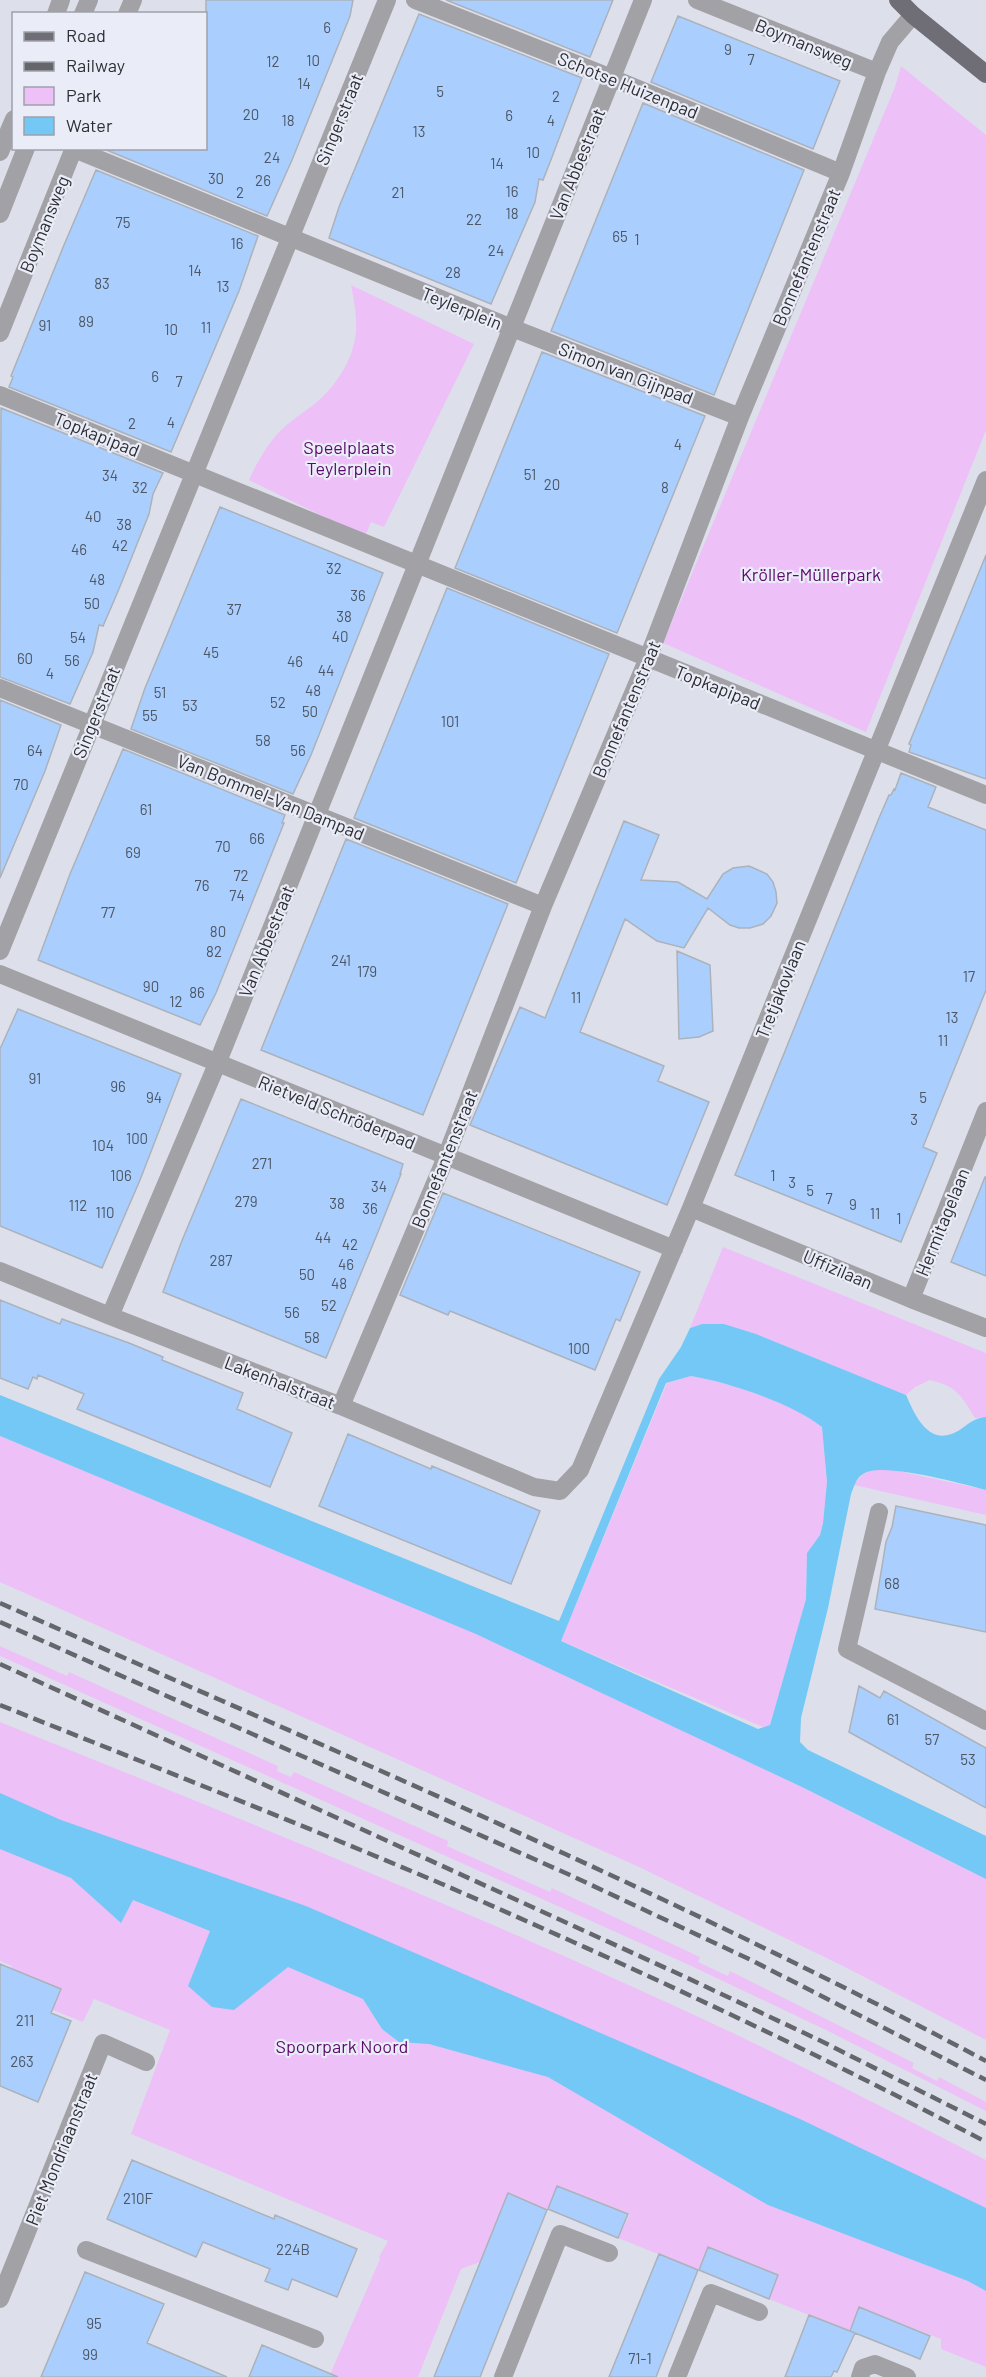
<svg xmlns="http://www.w3.org/2000/svg" width="986" height="2377" font-family="Barlow,sans-serif">
<style>
.green{fill:#edc0f7}
.water{fill:#73c8f5;fill-rule:evenodd}
.building{fill:#aacffe;stroke:#abb2bb;stroke-width:1.5}
.lines{fill:none;stroke-linecap:round;stroke-linejoin:round}
.minor{stroke:#a2a1a6;stroke-width:18}
.major{stroke:#6f6d75;stroke-width:18}
.rail{stroke:#64666c;stroke-width:4.5;stroke-dasharray:12 6;stroke-linecap:butt}
.labels{text-anchor:middle;dominant-baseline:central;stroke-width:4.5;stroke-linejoin:round;paint-order:stroke}
.number-label{font-size:15px;fill:#4d5766}
.street-label{font-size:18px;fill:#2e2f33;stroke:#eaedf8}
.park-label{font-size:18px;fill:#5e0a6d;stroke:#eaedf8}
</style>
<rect width="100%" height="100%" fill="#dde0eb"/>
<path class="green" d="M 901,66 L 986,135 L 986,430 L 866,732 L 663,643 L 895,87 Z
M 351,285 L 474,344 L 384,527 L 371,522 L 365,537 L 249,480 C 256,464 267,445 279,432 C 289,422 301,414 312,406 C 335,388 353,361 356,332 C 357,316 354,301 351,285 Z
M 723,1247 L 986,1353 L 986,1417 L 975,1418 C 961,1395 956,1386 930,1380 L 915,1387 L 906,1395 L 756,1334 L 724,1324 L 702,1324 L 690,1328 Z
M 691,1376 C 730,1383 792,1403 822,1426 L 827,1482 L 823,1523 L 820,1535 L 807,1553 L 806,1599 L 770,1725 L 765,1728 L 561,1641 L 667,1383 Z
M 0,1436 L 476,1633 L 804,1788 L 986,1879 L 986,2040 L 845,1967 L 639,1867 L 0,1582 Z
M 874,1469 L 894,1470 L 986,1490 L 986,1515 L 854,1485 L 863,1474 Z
M 0,1646 L 67,1676 L 69,1672 L 278,1766 L 277,1771 L 291,1777 L 294,1772 L 448,1841 L 447,1846 L 550,1892 L 552,1888 L 700,1957 L 698,1962 L 728,1976 L 730,1971 L 914,2063 L 912,2068 L 937,2081 L 939,2077 L 986,2102 L 986,2111 L 826,2030 L 687,1964 L 0,1656 Z
M 0,1722 C 232,1815 463,1908 690,2013 C 790,2059 888,2110 986,2160 L 986,2367 L 941,2349 L 941,2339 L 860,2307 L 849,2331 L 769,2299 L 778,2275 L 708,2247 L 698,2270 L 618,2238 L 630,2214 L 559,2186 L 547,2210 L 508,2194 L 480,2262 L 461,2269 L 418,2377 L 329,2377 L 380,2259 L 379,2257 L 388,2241 L 131,2134 L 170,2030 L 94,1999 L 83,2022 L 2,1990 L 12,1966 L 0,1961 Z"/>
<path class="water" d="M 702,1324 L 724,1324 L 756,1334 L 906,1395 C 917,1420 931,1449 961,1429 C 970,1423 974,1418 986,1417 L 986,1490 C 962,1484 881,1461 863,1474 C 856,1478 854,1487 851,1494 L 828,1608 L 801,1718 L 800,1742 L 808,1750 L 986,1836 L 986,1879 L 804,1788 L 476,1634 L 0,1436 L 0,1395 L 559,1621 L 659,1379 L 681,1347 L 690,1328 ZM 691,1376 C 728,1382 794,1404 822,1427 L 827,1482 L 823,1523 L 820,1535 L 807,1553 L 806,1599 L 770,1725 L 758,1729 L 561,1641 L 666,1383 Z
M 0,1793 L 61,1820 L 306,1906 L 800,2119 L 986,2208 L 986,2291 L 968,2281 L 768,2205 L 548,2077 L 429,2044 L 399,2042 L 382,2029 L 363,1999 L 288,1967 L 234,2010 L 212,2007 L 188,1986 L 210,1931 L 133,1900 L 121,1923 L 71,1878 L 0,1849 Z"/>
<path class="building" d="M 206,0 L 353,0 L 350,16 L 292,160 L 267,216 L 104,149 L 206,148 Z
M 446,0 L 613,0 L 590,57 Z
M 419,14 L 582,78 L 552,157 L 543,180 L 539,179 L 535,202 L 491,304 L 329,238 L 339,207 Z
M 678,16 L 840,81 L 813,149 L 651,82 Z
M 643,103 L 804,170 L 714,395 L 551,331 Z
M 96,170 L 258,236 L 239,291 L 171,452 L 9,387 L 13,377 L 11,376 L 64,245 Z
M 542,352 L 705,416 L 617,633 L 455,568 Z
M 1,408 L 163,473 L 153,494 L 149,514 L 119,589 L 103,626 L 99,625 L 93,652 L 70,704 L 0,677 Z
M 220,507 L 383,573 L 311,755 L 293,794 L 131,729 L 145,688 Z
M 986,555 L 986,779 L 909,752 L 911,745 L 909,744 Z
M 447,588 L 609,654 L 516,883 L 354,818 Z
M 0,700 L 61,725 L 45,771 L 0,878 Z
M 123,749 L 285,815 L 282,823 L 284,823 L 216,993 L 200,1025 L 38,960 L 70,874 Z
M 901,773 L 936,787 L 928,807 L 986,830 L 986,990 L 923,1147 L 937,1153 L 901,1242 L 735,1175 L 879,818 L 889,795 L 891,795 L 894,789 L 895,790 Z
M 624,821 L 659,835 L 641,880 L 678,882 L 707,899 L 723,874 L 733,868 L 749,866 L 767,874 L 773,882 L 776,892 L 777,903 L 771,916 L 763,924 L 750,928 L 739,928 L 730,925 L 708,908 L 684,948 L 657,941 L 625,919 L 580,1032 L 664,1066 L 658,1081 L 709,1102 L 667,1205 L 470,1125 L 520,1007 L 545,1018 Z
M 346,839 L 508,904 L 423,1115 L 261,1050 Z
M 677,951 L 710,965 L 713,1031 L 699,1037 L 679,1039 Z
M 18,1009 L 181,1074 L 140,1180 L 102,1268 L 0,1226 L 0,1049 Z
M 241,1099 L 403,1164 L 400,1174 L 401,1174 L 378,1232 L 326,1358 L 163,1292 L 181,1243 Z
M 985,1177 L 986,1177 L 986,1276 L 951,1262 Z
M 443,1193 L 640,1272 L 620,1321 L 616,1319 L 595,1370 L 450,1311 L 448,1315 L 400,1295 Z
M 0,1300 L 60,1324 L 62,1319 L 129,1343 L 163,1357 L 162,1360 L 243,1393 L 237,1409 L 292,1433 L 270,1487 L 77,1409 L 84,1394 L 38,1375 L 37,1379 L 33,1377 L 28,1389 L 0,1378 Z
M 348,1434 L 431,1469 L 432,1466 L 540,1511 L 511,1584 L 319,1506 Z
M 896,1506 L 986,1525 L 986,1632 L 875,1609 L 886,1542 L 892,1527 Z
M 859,1686 L 880,1698 L 884,1691 L 986,1748 L 986,1808 L 849,1732 Z
M 0,1964 L 61,1989 L 51,2013 L 71,2021 L 38,2102 L 0,2086 Z
M 132,2160 L 274,2219 L 275,2215 L 357,2249 L 337,2297 L 292,2279 L 288,2290 L 265,2281 L 270,2269 L 203,2242 L 196,2257 L 107,2219 Z
M 557,2186 L 628,2214 L 618,2238 L 548,2209 Z
M 508,2193 L 547,2210 L 480,2377 L 434,2377 Z
M 708,2247 L 778,2275 L 769,2299 L 699,2270 Z
M 659,2254 L 698,2270 L 656,2377 L 609,2377 Z
M 85,2272 L 164,2304 L 147,2343 L 227,2377 L 41,2377 Z
M 859,2307 L 930,2336 L 920,2359 L 850,2331 Z
M 809,2315 L 855,2333 L 837,2372 L 834,2371 L 831,2377 L 785,2377 Z
M 262,2345 L 338,2377 L 249,2377 Z"/>
<g class="lines">
<path class="minor" d="M 415,0 L 612,78 L 841,173
M 697,0 L 877,72
M 56,14 L 61,0
M 83,14 L 89,0
M 127,14 L 133,0
M 74,149 L 512,328 L 740,417
M 0,152 L 14,119
M 0,214 L 26,148
M 0,333 L 74,148
M 0,395 L 986,795
M 0,688 L 543,906
M 0,951 L 387,0
M 0,974 L 674,1249
M 691,1208 L 911,1299 L 986,1328
M 0,1271 L 110,1316 L 341,1406 L 534,1487 L 560,1491 L 580,1470 L 691,1208 L 986,480
M 911,1299 L 986,1111
M 110,1316 L 217,1064 L 643,0
M 341,1406 L 446,1157 L 543,906 L 648,658 L 740,417 L 841,173 L 877,72 L 890,42 L 913,15
M 879,1512 L 847,1649 L 986,1721
M 86,2250 L 315,2339
M 0,2299 L 103,2043 L 146,2062
M 503,2377 L 560,2234 L 609,2253
M 677,2377 L 711,2293 L 759,2312
M 860,2377 L 863,2368 L 875,2364 L 907,2377"/>
<path class="major" d="M 898,0 L 913,15 L 986,74"/>
<path class="rail" d="M 0,1603 C 331,1750 666,1890 986,2061
M 0,1622 L 570,1875 L 751,1960 L 986,2080
M 0,1664 L 681,1975 L 819,2040 L 986,2124
M 0,1705 C 147,1764 296,1822 442,1884 C 626,1964 808,2048 986,2142"/>
</g>
<g class="labels">
<g class="number-label">
<text x="327" y="27">6</text>
<text x="728" y="49">9</text>
<text x="751" y="59">7</text>
<text x="313" y="60">10</text>
<text x="273" y="61">12</text>
<text x="304" y="83">14</text>
<text x="440" y="91">5</text>
<text x="556" y="96">2</text>
<text x="251" y="114">20</text>
<text x="509" y="115">6</text>
<text x="288" y="120">18</text>
<text x="551" y="120">4</text>
<text x="419" y="131">13</text>
<text x="533" y="152">10</text>
<text x="272" y="157">24</text>
<text x="497" y="163">14</text>
<text x="216" y="178">30</text>
<text x="263" y="180">26</text>
<text x="512" y="191">16</text>
<text x="240" y="192">2</text>
<text x="398" y="192">21</text>
<text x="512" y="213">18</text>
<text x="474" y="219">22</text>
<text x="123" y="222">75</text>
<text x="620" y="236">65</text>
<text x="637" y="239">1</text>
<text x="237" y="243">16</text>
<text x="496" y="250">24</text>
<text x="195" y="270">14</text>
<text x="453" y="272">28</text>
<text x="102" y="283">83</text>
<text x="223" y="286">13</text>
<text x="86" y="321">89</text>
<text x="45" y="325">91</text>
<text x="206" y="327">11</text>
<text x="171" y="329">10</text>
<text x="155" y="376">6</text>
<text x="179" y="381">7</text>
<text x="171" y="422">4</text>
<text x="132" y="423">2</text>
<text x="678" y="444">4</text>
<text x="530" y="474">51</text>
<text x="110" y="475">34</text>
<text x="552" y="484">20</text>
<text x="140" y="487">32</text>
<text x="665" y="487">8</text>
<text x="93" y="516">40</text>
<text x="124" y="524">38</text>
<text x="120" y="545">42</text>
<text x="79" y="549">46</text>
<text x="334" y="568">32</text>
<text x="97" y="579">48</text>
<text x="358" y="595">36</text>
<text x="92" y="603">50</text>
<text x="234" y="609">37</text>
<text x="344" y="616">38</text>
<text x="340" y="636">40</text>
<text x="78" y="637">54</text>
<text x="211" y="652">45</text>
<text x="25" y="658">60</text>
<text x="72" y="660">56</text>
<text x="295" y="661">46</text>
<text x="326" y="670">44</text>
<text x="50" y="673">4</text>
<text x="313" y="690">48</text>
<text x="160" y="692">51</text>
<text x="278" y="702">52</text>
<text x="190" y="705">53</text>
<text x="310" y="711">50</text>
<text x="150" y="715">55</text>
<text x="450" y="721">101</text>
<text x="263" y="740">58</text>
<text x="35" y="750">64</text>
<text x="298" y="750">56</text>
<text x="21" y="784">70</text>
<text x="146" y="809">61</text>
<text x="257" y="838">66</text>
<text x="223" y="846">70</text>
<text x="133" y="852">69</text>
<text x="241" y="875">72</text>
<text x="202" y="885">76</text>
<text x="237" y="895">74</text>
<text x="108" y="912">77</text>
<text x="218" y="931">80</text>
<text x="214" y="951">82</text>
<text x="341" y="960">241</text>
<text x="367" y="971">179</text>
<text x="969" y="976">17</text>
<text x="151" y="986">90</text>
<text x="197" y="992">86</text>
<text x="576" y="997">11</text>
<text x="176" y="1001">12</text>
<text x="952" y="1017">13</text>
<text x="943" y="1040">11</text>
<text x="35" y="1078">91</text>
<text x="118" y="1086">96</text>
<text x="154" y="1097">94</text>
<text x="923" y="1097">5</text>
<text x="914" y="1119">3</text>
<text x="137" y="1138">100</text>
<text x="103" y="1145">104</text>
<text x="262" y="1163">271</text>
<text x="121" y="1175">106</text>
<text x="773" y="1175">1</text>
<text x="792" y="1182">3</text>
<text x="379" y="1186">34</text>
<text x="810" y="1190">5</text>
<text x="829" y="1198">7</text>
<text x="246" y="1201">279</text>
<text x="337" y="1203">38</text>
<text x="853" y="1204">9</text>
<text x="78" y="1205">112</text>
<text x="370" y="1208">36</text>
<text x="105" y="1212">110</text>
<text x="875" y="1213">11</text>
<text x="899" y="1218">1</text>
<text x="323" y="1237">44</text>
<text x="350" y="1244">42</text>
<text x="221" y="1260">287</text>
<text x="346" y="1264">46</text>
<text x="307" y="1274">50</text>
<text x="339" y="1283">48</text>
<text x="329" y="1305">52</text>
<text x="292" y="1312">56</text>
<text x="312" y="1337">58</text>
<text x="579" y="1348">100</text>
<text x="892" y="1583">68</text>
<text x="893" y="1719">61</text>
<text x="932" y="1739">57</text>
<text x="968" y="1759">53</text>
<text x="25" y="2020">211</text>
<text x="22" y="2061">263</text>
<text x="138" y="2198">210F</text>
<text x="293" y="2249">224B</text>
<text x="94" y="2323">95</text>
<text x="90" y="2354">99</text>
<text x="640" y="2358">71-1</text>
</g>
<g class="street-label">
<text transform="translate(804 43) rotate(22)">Boymansweg</text>
<text transform="translate(628 85) rotate(22)">Schotse Huizenpad</text>
<text transform="translate(339 119) rotate(-68)">Singerstraat</text>
<text transform="translate(577 164) rotate(-68)">Van Abbestraat</text>
<text transform="translate(44 224) rotate(-68)">Boymansweg</text>
<text transform="translate(806 257) rotate(-67)">Bonnefantenstraat</text>
<text transform="translate(462 308) rotate(22)">Teylerplein</text>
<text transform="translate(626 373) rotate(21)">Simon van Gijnpad</text>
<text transform="translate(97 434) rotate(22)">Topkapipad</text>
<text transform="translate(718 687) rotate(22)">Topkapipad</text>
<text transform="translate(626 709) rotate(-67)">Bonnefantenstraat</text>
<text transform="translate(96 712) rotate(-68)">Singerstraat</text>
<text transform="translate(271 797) rotate(22)">Van Bommel-Van Dampad</text>
<text transform="translate(266 941) rotate(-68)">Van Abbestraat</text>
<text transform="translate(780 989) rotate(-68)">Tretjakovlaan</text>
<text transform="translate(337 1112) rotate(22)">Rietveld Schröderpad</text>
<text transform="translate(444 1159) rotate(-68)">Bonnefantenstraat</text>
<text transform="translate(942 1222) rotate(-68)">Hermitagelaan</text>
<text transform="translate(838 1269) rotate(23)">Uffizilaan</text>
<text transform="translate(280 1382) rotate(21)">Lakenhalstraat</text>
<text transform="translate(61 2149) rotate(-68)">Piet Mondriaanstraat</text>
</g>
<g class="park-label">
<text x="349" y="447">Speelplaats<tspan x="349" dy="21">Teylerplein</tspan></text>
<text x="811" y="574">Kröller-Müllerpark</text>
<text x="342" y="2046">Spoorpark Noord</text>
</g>
</g>
<rect x="12" y="12" width="195" height="138" fill="#eaedf8" stroke="#9fa1a9" stroke-width="1.5"/>
<rect x="24" y="32" width="30" height="9" fill="#6f6d75" stroke="#9fa1a9" stroke-width="1.5"/>
<text x="66" y="42" font-size="18" fill="#2e2f33">Road</text>
<rect x="24" y="62" width="30" height="9" fill="#64666c" stroke="#9fa1a9" stroke-width="1.5"/>
<text x="66" y="72" font-size="18" fill="#2e2f33">Railway</text>
<rect x="24" y="87" width="30" height="18" fill="#edc0f7" stroke="#9fa1a9" stroke-width="1.5"/>
<text x="66" y="102" font-size="18" fill="#2e2f33">Park</text>
<rect x="24" y="117" width="30" height="18" fill="#73c8f5" stroke="#9fa1a9" stroke-width="1.5"/>
<text x="66" y="132" font-size="18" fill="#2e2f33">Water</text>
</svg>
